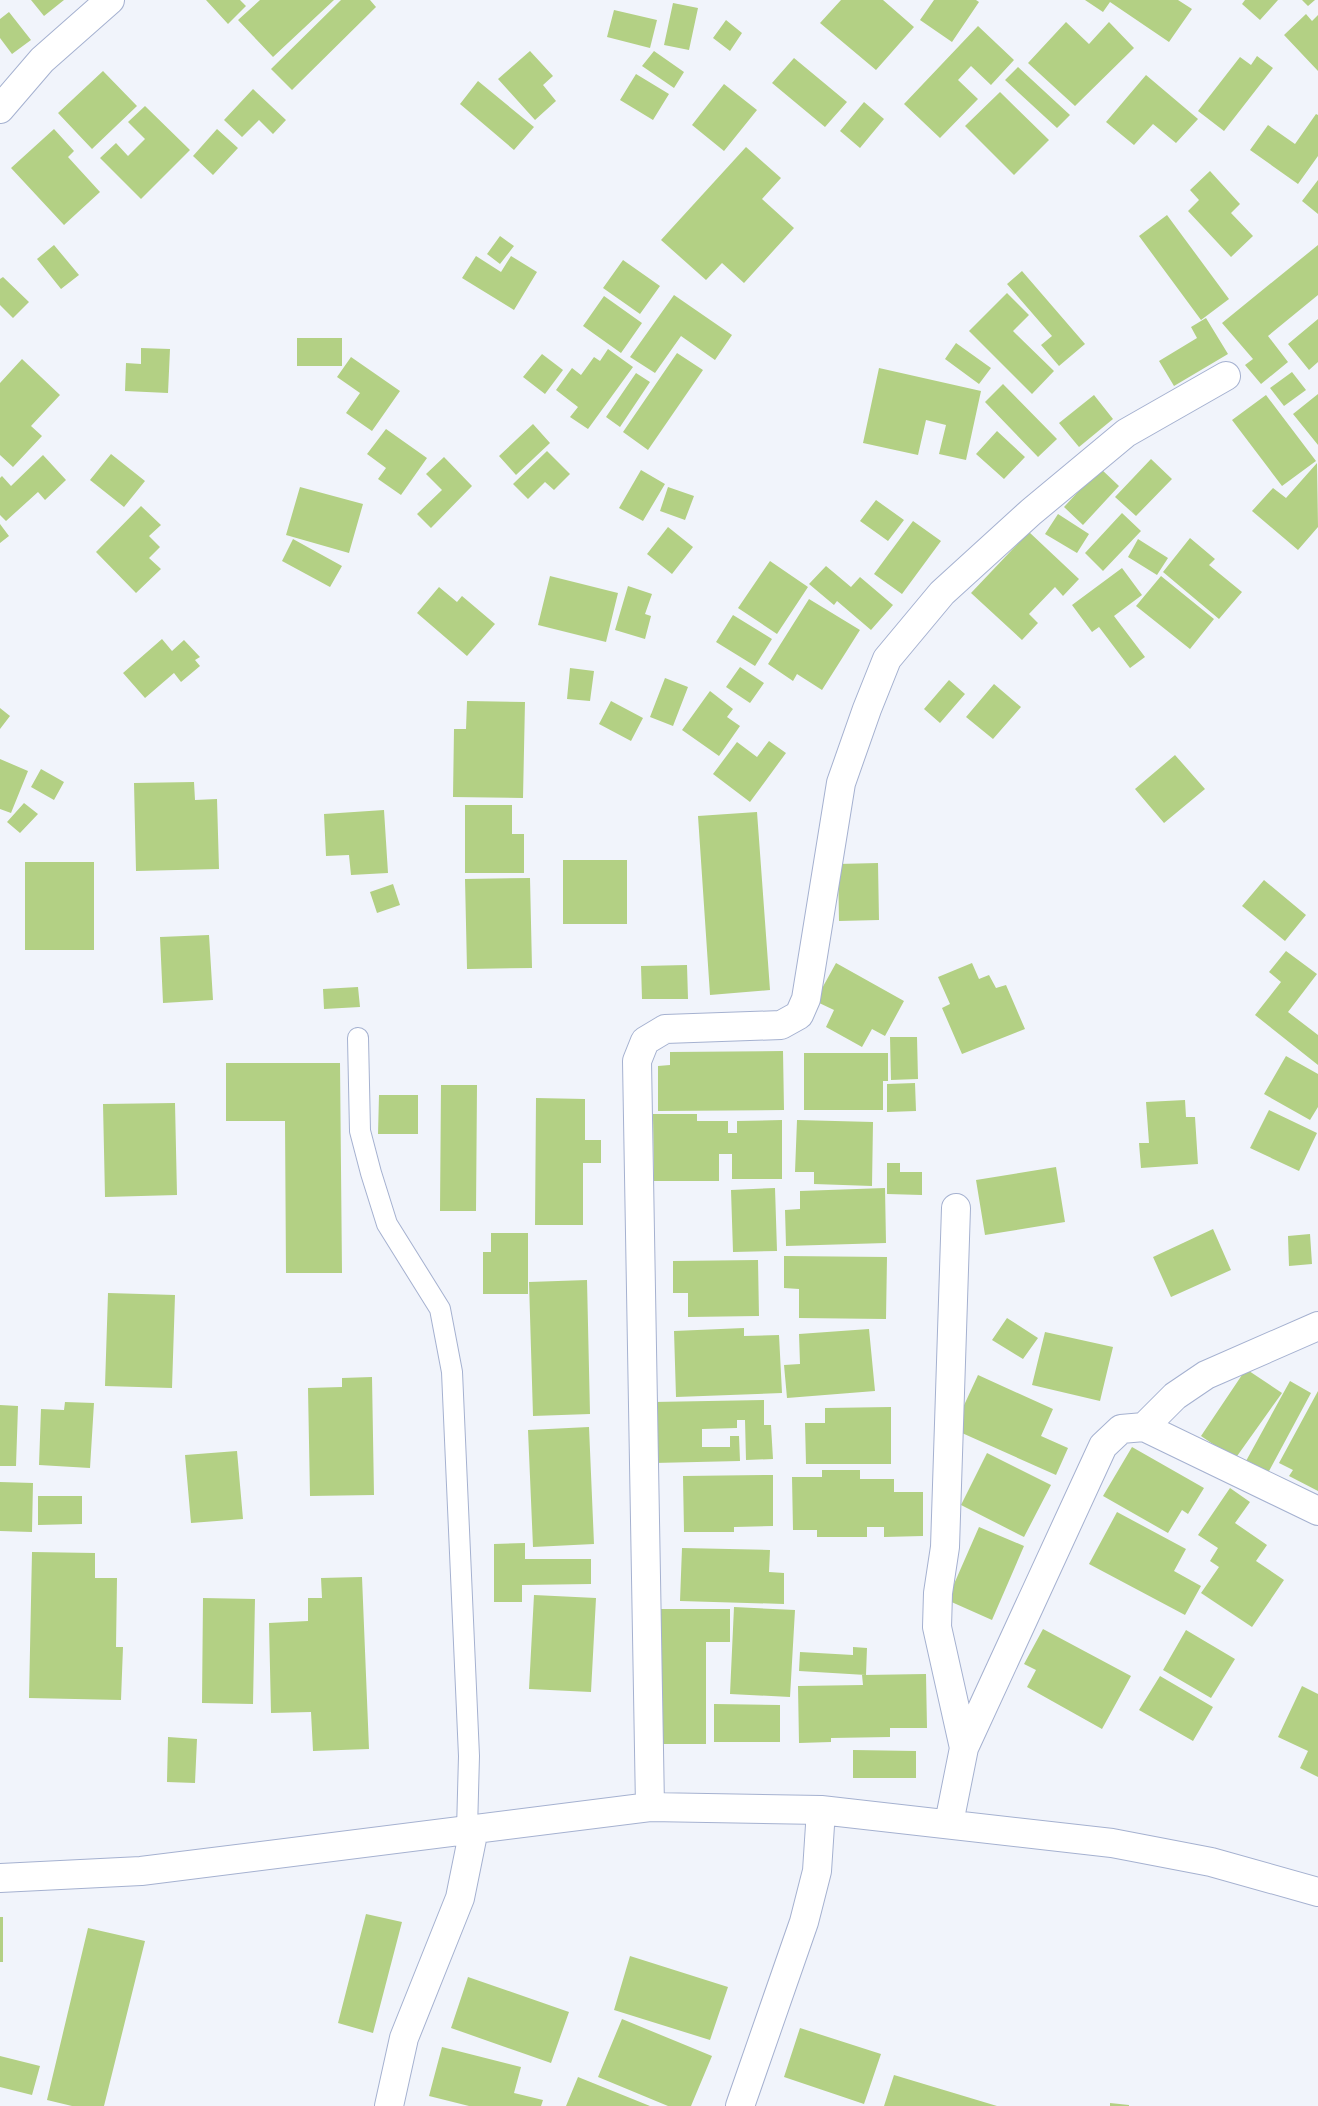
<svg xmlns="http://www.w3.org/2000/svg" width="1318" height="2106" font-family="Lora,serif">
<style>
.building{fill:#b3d084}
.lines{fill:none;stroke-linecap:round;stroke-linejoin:round}
.service-casing{stroke:#a5b1d0;stroke-width:22}
.minor-casing{stroke:#a5b1d0;stroke-width:30}
.service{stroke:#fff;stroke-width:20}
.minor{stroke:#fff;stroke-width:28}
</style>
<rect width="100%" height="100%" fill="#f1f4fb"/>
<path class="building" d="M 31,0 L 64,0 L 44,16 Z
M 206,0 L 240,0 L 246,6 L 228,24 Z
M 260,0 L 334,0 L 273,57 L 238,20 Z
M 341,0 L 370,0 L 376,7 L 292,90 L 271,69 Z
M 841,0 L 883,0 L 914,27 L 876,70 L 820,23 Z
M 934,0 L 976,0 L 979,2 L 952,42 L 920,20 Z
M 1085,0 L 1178,0 L 1192,9 L 1169,42 L 1110,2 L 1103,12 Z
M 1245,0 L 1278,0 L 1260,20 L 1242,4 Z
M 1302,0 L 1315,0 L 1308,6 Z
M 673,3 L 698,8 L 689,50 L 664,45 Z
M 614,10 L 657,20 L 650,48 L 607,37 Z
M 9,12 L 31,40 L 12,54 L 0,38 L 0,19 Z
M 1306,14 L 1312,21 L 1318,15 L 1318,71 L 1284,35 Z
M 726,20 L 742,33 L 730,51 L 713,38 Z
M 1066,22 L 1089,44 L 1109,22 L 1134,48 L 1075,106 L 1028,63 Z
M 978,26 L 1014,60 L 991,85 L 971,66 L 958,80 L 978,99 L 940,138 L 904,104 Z
M 530,51 L 553,76 L 543,85 L 556,101 L 535,120 L 498,79 Z
M 654,51 L 684,72 L 674,88 L 642,66 Z
M 1257,56 L 1273,68 L 1224,131 L 1198,111 L 1240,57 L 1251,65 Z
M 794,58 L 847,102 L 825,127 L 772,83 Z
M 1018,67 L 1070,115 L 1057,128 L 1005,80 Z
M 103,71 L 137,106 L 92,149 L 58,113 Z
M 636,74 L 669,94 L 653,120 L 620,100 Z
M 1146,75 L 1198,119 L 1176,143 L 1153,124 L 1134,145 L 1106,122 Z
M 478,81 L 534,127 L 514,150 L 460,104 Z
M 724,84 L 757,110 L 724,151 L 692,125 Z
M 253,89 L 286,120 L 273,134 L 259,120 L 242,137 L 224,120 Z
M 1000,92 L 1049,140 L 1014,175 L 965,126 Z
M 864,102 L 884,119 L 860,148 L 840,131 Z
M 145,106 L 190,150 L 141,199 L 100,158 L 116,143 L 128,156 L 145,139 L 128,122 Z
M 1316,114 L 1318,115 L 1318,156 L 1298,184 L 1250,150 L 1268,125 L 1295,144 Z
M 54,129 L 74,151 L 68,157 L 100,192 L 64,225 L 11,168 Z
M 217,129 L 238,148 L 213,175 L 193,156 Z
M 746,147 L 781,178 L 762,199 L 794,228 L 744,283 L 722,263 L 706,280 L 661,240 Z
M 1210,171 L 1240,204 L 1231,213 L 1253,236 L 1231,257 L 1188,211 L 1199,200 L 1190,190 Z
M 1318,180 L 1318,214 L 1302,201 Z
M 1167,215 L 1229,299 L 1201,320 L 1139,236 Z
M 500,236 L 514,246 L 500,264 L 487,254 Z
M 54,245 L 79,275 L 61,289 L 37,259 Z
M 1318,245 L 1318,295 L 1268,336 L 1288,362 L 1261,384 L 1245,365 L 1253,359 L 1222,323 Z
M 476,256 L 501,272 L 511,256 L 537,272 L 514,310 L 462,278 Z
M 623,260 L 660,286 L 640,314 L 603,288 Z
M 1022,271 L 1085,344 L 1059,366 L 1041,345 L 1052,336 L 1007,284 Z
M 3,277 L 29,302 L 13,318 L 0,305 L 0,279 Z
M 1007,293 L 1029,315 L 1013,331 L 1054,371 L 1032,394 L 969,331 Z
M 674,295 L 732,335 L 715,360 L 681,336 L 655,373 L 630,357 Z
M 604,296 L 642,323 L 621,353 L 583,326 Z
M 1206,318 L 1228,354 L 1174,386 L 1159,361 L 1197,338 L 1191,327 Z
M 1318,319 L 1318,362 L 1309,370 L 1288,344 Z
M 297,338 L 342,338 L 342,366 L 297,366 Z
M 956,343 L 991,368 L 979,384 L 945,359 Z
M 141,348 L 170,349 L 168,393 L 125,391 L 126,363 L 141,364 Z
M 608,349 L 633,367 L 588,429 L 570,417 L 578,407 L 556,390 L 572,368 L 581,375 L 594,357 L 600,361 Z
M 677,353 L 703,370 L 648,450 L 623,432 Z
M 542,354 L 563,370 L 545,394 L 523,377 Z
M 351,357 L 400,391 L 372,431 L 346,413 L 360,393 L 337,377 Z
M 22,359 L 60,395 L 31,426 L 42,436 L 13,467 L 0,455 L 0,383 Z
M 879,368 L 981,391 L 966,460 L 939,454 L 946,425 L 926,420 L 918,455 L 863,443 Z
M 1292,372 L 1306,390 L 1284,406 L 1270,388 Z
M 636,373 L 650,382 L 620,427 L 606,417 Z
M 1003,384 L 1057,439 L 1038,457 L 985,402 Z
M 1318,394 L 1318,445 L 1293,414 Z
M 1094,395 L 1113,419 L 1079,447 L 1059,423 Z
M 1266,395 L 1316,461 L 1282,486 L 1232,420 Z
M 533,424 L 550,443 L 516,475 L 499,456 Z
M 386,429 L 427,458 L 401,495 L 378,479 L 386,468 L 367,454 Z
M 997,431 L 1025,457 L 1004,479 L 976,454 Z
M 547,451 L 570,474 L 554,490 L 545,482 L 528,499 L 513,484 Z
M 111,454 L 145,481 L 124,507 L 90,480 Z
M 43,455 L 66,480 L 45,500 L 38,492 L 6,521 L 0,515 L 0,478 L 2,476 L 11,486 Z
M 444,457 L 472,486 L 431,528 L 417,514 L 442,490 L 426,474 Z
M 1151,459 L 1172,479 L 1136,516 L 1115,497 Z
M 1317,463 L 1318,527 L 1298,550 L 1252,511 L 1273,488 L 1286,498 Z
M 1100,468 L 1119,486 L 1083,525 L 1064,507 Z
M 641,470 L 665,484 L 643,521 L 619,508 Z
M 300,487 L 363,504 L 349,553 L 286,535 Z
M 668,487 L 694,496 L 685,520 L 660,511 Z
M 876,500 L 904,520 L 888,541 L 860,521 Z
M 141,506 L 161,525 L 149,536 L 160,547 L 149,558 L 161,569 L 136,593 L 96,552 Z
M 1122,513 L 1141,531 L 1103,571 L 1085,553 Z
M 1058,514 L 1089,534 L 1077,553 L 1045,534 Z
M 913,521 L 941,541 L 902,594 L 874,574 Z
M 0,524 L 9,536 L 0,543 Z
M 668,527 L 693,547 L 672,574 L 647,554 Z
M 1029,532 L 1079,579 L 1063,596 L 1055,587 L 1029,614 L 1038,623 L 1022,640 L 971,593 Z
M 1190,538 L 1215,559 L 1209,565 L 1242,592 L 1219,619 L 1163,572 Z
M 293,539 L 342,566 L 330,587 L 282,561 Z
M 1138,539 L 1168,558 L 1157,575 L 1128,557 Z
M 770,561 L 808,587 L 777,634 L 738,608 Z
M 826,566 L 851,587 L 860,577 L 893,605 L 871,630 L 837,601 L 834,605 L 809,584 Z
M 1122,568 L 1142,595 L 1114,616 L 1145,657 L 1130,668 L 1099,627 L 1092,632 L 1072,605 Z
M 550,576 L 618,593 L 606,642 L 538,625 Z
M 1161,576 L 1214,619 L 1190,649 L 1136,606 Z
M 628,586 L 652,594 L 645,614 L 651,616 L 645,639 L 615,630 Z
M 439,587 L 457,602 L 462,596 L 495,624 L 467,656 L 417,613 Z
M 809,599 L 860,630 L 822,690 L 797,674 L 793,681 L 768,664 Z
M 733,615 L 772,639 L 755,666 L 716,642 Z
M 162,639 L 172,651 L 184,640 L 200,657 L 195,660 L 200,666 L 181,682 L 174,673 L 145,698 L 123,673 Z
M 740,667 L 764,683 L 750,703 L 726,687 Z
M 570,668 L 594,671 L 590,701 L 567,699 Z
M 665,678 L 688,687 L 673,726 L 650,717 Z
M 949,680 L 965,694 L 940,723 L 924,709 Z
M 994,684 L 1021,707 L 993,739 L 966,717 Z
M 710,691 L 733,709 L 727,717 L 740,726 L 719,756 L 682,730 Z
M 467,701 L 525,702 L 523,798 L 453,797 L 454,729 L 466,729 Z
M 611,701 L 643,718 L 631,741 L 599,724 Z
M 0,708 L 10,716 L 0,729 Z
M 769,741 L 786,753 L 750,802 L 713,774 L 737,742 L 757,757 Z
M 1175,755 L 1205,789 L 1164,823 L 1135,789 Z
M 0,759 L 28,771 L 11,813 L 0,809 Z
M 41,769 L 64,782 L 54,800 L 31,787 Z
M 194,782 L 195,800 L 217,799 L 219,869 L 136,871 L 134,783 Z
M 24,803 L 38,814 L 20,833 L 7,822 Z
M 465,805 L 512,805 L 512,834 L 524,834 L 524,873 L 465,873 Z
M 384,810 L 388,873 L 351,875 L 349,855 L 326,856 L 324,814 Z
M 757,812 L 770,990 L 710,995 L 698,816 Z
M 563,860 L 627,860 L 627,924 L 563,924 Z
M 25,862 L 94,862 L 94,950 L 25,950 Z
M 878,863 L 879,920 L 839,921 L 838,864 Z
M 530,878 L 532,968 L 467,969 L 465,879 Z
M 1264,880 L 1306,915 L 1285,941 L 1242,906 Z
M 393,884 L 400,905 L 377,913 L 370,892 Z
M 209,935 L 213,1000 L 163,1003 L 160,937 Z
M 1286,951 L 1317,974 L 1288,1012 L 1318,1035 L 1318,1065 L 1255,1015 L 1281,982 L 1269,972 Z
M 836,963 L 904,1001 L 885,1036 L 872,1029 L 862,1047 L 826,1027 L 834,1010 L 815,1001 Z
M 972,963 L 979,979 L 989,975 L 996,988 L 1006,985 L 1025,1029 L 962,1054 L 942,1008 L 950,1004 L 938,977 Z
M 687,965 L 688,999 L 642,999 L 641,966 Z
M 358,987 L 360,1007 L 324,1009 L 323,989 Z
M 890,1037 L 917,1037 L 918,1079 L 891,1080 Z
M 783,1051 L 784,1110 L 658,1111 L 658,1066 L 670,1065 L 670,1052 Z
M 804,1053 L 888,1053 L 888,1081 L 883,1081 L 883,1110 L 804,1110 Z
M 1286,1056 L 1318,1074 L 1318,1107 L 1310,1120 L 1264,1094 Z
M 226,1063 L 340,1063 L 342,1273 L 286,1273 L 285,1121 L 226,1121 Z
M 915,1083 L 916,1111 L 887,1112 L 887,1084 Z
M 441,1085 L 477,1085 L 476,1211 L 440,1211 Z
M 379,1095 L 418,1095 L 418,1134 L 378,1134 Z
M 536,1098 L 585,1099 L 585,1140 L 601,1140 L 601,1163 L 583,1163 L 583,1225 L 535,1225 Z
M 1185,1100 L 1186,1117 L 1195,1117 L 1198,1164 L 1141,1168 L 1139,1143 L 1149,1143 L 1146,1102 Z
M 175,1103 L 177,1195 L 105,1197 L 103,1104 Z
M 1269,1110 L 1317,1133 L 1299,1171 L 1250,1148 Z
M 653,1114 L 697,1114 L 697,1121 L 728,1121 L 728,1133 L 737,1133 L 737,1121 L 782,1120 L 782,1179 L 732,1179 L 732,1154 L 719,1154 L 719,1181 L 654,1181 Z
M 797,1120 L 873,1122 L 872,1186 L 814,1184 L 814,1172 L 795,1172 Z
M 887,1163 L 900,1163 L 900,1172 L 922,1172 L 922,1195 L 887,1194 Z
M 1056,1167 L 1065,1222 L 985,1235 L 976,1180 Z
M 775,1188 L 777,1251 L 733,1252 L 731,1190 Z
M 885,1188 L 886,1243 L 786,1246 L 785,1210 L 800,1209 L 800,1191 Z
M 1213,1229 L 1231,1270 L 1171,1297 L 1153,1257 Z
M 491,1233 L 528,1233 L 528,1294 L 483,1294 L 483,1252 L 491,1252 Z
M 1310,1234 L 1312,1264 L 1289,1266 L 1288,1236 Z
M 784,1256 L 887,1257 L 886,1319 L 799,1318 L 799,1289 L 784,1288 Z
M 758,1260 L 759,1316 L 688,1317 L 688,1293 L 673,1293 L 673,1261 Z
M 587,1280 L 590,1414 L 533,1416 L 529,1282 Z
M 108,1293 L 175,1295 L 172,1388 L 105,1386 Z
M 1007,1318 L 1038,1338 L 1023,1359 L 992,1340 Z
M 744,1328 L 744,1336 L 779,1335 L 782,1393 L 676,1397 L 674,1331 Z
M 869,1329 L 875,1391 L 787,1398 L 784,1365 L 800,1364 L 799,1334 Z
M 1045,1332 L 1113,1347 L 1100,1401 L 1032,1385 Z
M 1246,1369 L 1282,1393 L 1235,1459 L 1201,1436 Z
M 978,1375 L 1053,1409 L 1041,1436 L 1068,1448 L 1056,1475 L 953,1429 Z
M 372,1377 L 374,1495 L 310,1496 L 308,1388 L 342,1387 L 342,1378 Z
M 1290,1381 L 1311,1393 L 1268,1473 L 1246,1461 Z
M 1318,1391 L 1318,1491 L 1289,1476 L 1293,1470 L 1279,1463 Z
M 764,1400 L 764,1425 L 771,1425 L 773,1459 L 746,1460 L 745,1420 L 737,1420 L 737,1428 L 702,1429 L 702,1447 L 730,1447 L 730,1436 L 739,1436 L 740,1461 L 654,1463 L 653,1402 Z
M 65,1402 L 94,1403 L 90,1468 L 39,1465 L 41,1409 L 64,1410 Z
M 0,1405 L 18,1406 L 16,1466 L 0,1466 Z
M 891,1407 L 891,1464 L 806,1464 L 805,1423 L 825,1423 L 825,1408 Z
M 589,1427 L 594,1544 L 533,1547 L 528,1430 Z
M 1132,1447 L 1204,1488 L 1188,1514 L 1182,1510 L 1168,1533 L 1103,1496 Z
M 237,1451 L 243,1519 L 191,1523 L 185,1455 Z
M 987,1453 L 1051,1485 L 1024,1537 L 961,1505 Z
M 822,1470 L 860,1470 L 860,1479 L 894,1479 L 894,1492 L 923,1492 L 923,1536 L 884,1537 L 884,1527 L 867,1527 L 867,1537 L 817,1537 L 817,1530 L 793,1530 L 792,1477 L 822,1477 Z
M 773,1475 L 773,1526 L 734,1527 L 734,1532 L 684,1532 L 683,1476 Z
M 0,1482 L 33,1483 L 32,1532 L 0,1531 Z
M 1230,1488 L 1250,1502 L 1235,1523 L 1267,1545 L 1256,1561 L 1284,1580 L 1252,1627 L 1201,1593 L 1219,1567 L 1210,1561 L 1218,1548 L 1198,1535 Z
M 38,1496 L 82,1496 L 82,1524 L 38,1525 Z
M 1117,1512 L 1186,1549 L 1174,1571 L 1201,1586 L 1185,1615 L 1089,1564 Z
M 979,1527 L 1024,1546 L 992,1620 L 947,1600 Z
M 525,1543 L 525,1559 L 591,1559 L 591,1584 L 522,1585 L 522,1602 L 494,1602 L 494,1544 Z
M 682,1548 L 770,1550 L 769,1572 L 784,1573 L 784,1604 L 680,1601 Z
M 32,1552 L 95,1553 L 95,1578 L 117,1578 L 116,1647 L 123,1647 L 121,1700 L 29,1698 Z
M 362,1577 L 369,1749 L 313,1751 L 311,1712 L 271,1713 L 269,1623 L 308,1621 L 308,1598 L 322,1598 L 321,1578 Z
M 534,1595 L 596,1598 L 591,1692 L 529,1689 Z
M 203,1598 L 255,1599 L 253,1704 L 202,1703 Z
M 734,1607 L 795,1610 L 790,1697 L 730,1694 Z
M 655,1609 L 730,1609 L 730,1642 L 706,1642 L 706,1744 L 655,1744 Z
M 1043,1629 L 1131,1676 L 1102,1729 L 1027,1687 L 1036,1670 L 1024,1664 Z
M 1186,1630 L 1235,1659 L 1211,1698 L 1163,1670 Z
M 853,1647 L 867,1648 L 866,1675 L 799,1671 L 800,1652 L 853,1655 Z
M 926,1674 L 927,1728 L 890,1728 L 890,1737 L 831,1738 L 831,1742 L 799,1743 L 798,1686 L 863,1685 L 862,1675 Z
M 1160,1676 L 1213,1707 L 1193,1741 L 1139,1710 Z
M 1302,1686 L 1318,1694 L 1318,1777 L 1300,1768 L 1308,1751 L 1278,1737 Z
M 714,1704 L 780,1705 L 780,1742 L 714,1742 Z
M 168,1737 L 197,1739 L 195,1783 L 167,1782 Z
M 853,1750 L 916,1751 L 916,1778 L 853,1778 Z
M 366,1914 L 402,1922 L 373,2033 L 338,2023 Z
M 0,1917 L 3,1917 L 3,1962 L 0,1962 Z
M 88,1928 L 145,1941 L 104,2106 L 72,2106 L 47,2100 Z
M 630,1956 L 728,1987 L 710,2040 L 614,2010 Z
M 468,1977 L 569,2012 L 551,2063 L 451,2028 Z
M 622,2019 L 712,2056 L 691,2106 L 668,2106 L 598,2077 Z
M 800,2028 L 881,2054 L 864,2104 L 784,2077 Z
M 442,2047 L 521,2067 L 514,2093 L 543,2100 L 541,2106 L 469,2106 L 429,2096 Z
M 0,2056 L 40,2066 L 32,2095 L 0,2087 Z
M 894,2075 L 997,2106 L 884,2106 Z
M 578,2077 L 650,2106 L 566,2106 Z
M 1110,2103 L 1129,2105 L 1129,2106 L 1110,2106 Z"/>
<g class="lines">
<defs>
<path id="service" d="M 358,1038 L 360,1131 L 371,1173 L 387,1224 L 440,1309 L 452,1372 L 469,1756 L 467,1830"/>
<path id="minor" d="M 0,109 L 42,60 L 110,0
M 956,1208 L 945,1547 L 938,1593 L 937,1627 L 964,1748
M 1144,1427 L 1175,1396 L 1206,1375 L 1318,1326
M 650,1807 L 637,1061 L 645,1041 L 665,1029 L 781,1025 L 799,1015 L 806,999 L 841,783 L 867,709 L 887,659 L 942,593 L 1031,512 L 1126,433 L 1226,376
M 949,1823 L 964,1748 L 1103,1446 L 1121,1429 L 1144,1427 L 1318,1511
M 0,1878 L 141,1871 L 650,1807 L 821,1810 L 1112,1843 L 1211,1862 L 1318,1892
M 389,2106 L 404,2038 L 460,1898 L 474,1829
M 740,2106 L 804,1922 L 817,1871 L 821,1810"/>
</defs>
<use href="#service" class="service-casing"/>
<use href="#minor" class="minor-casing"/>
<use href="#service" class="service"/>
<use href="#minor" class="minor"/>
</g>
</svg>
